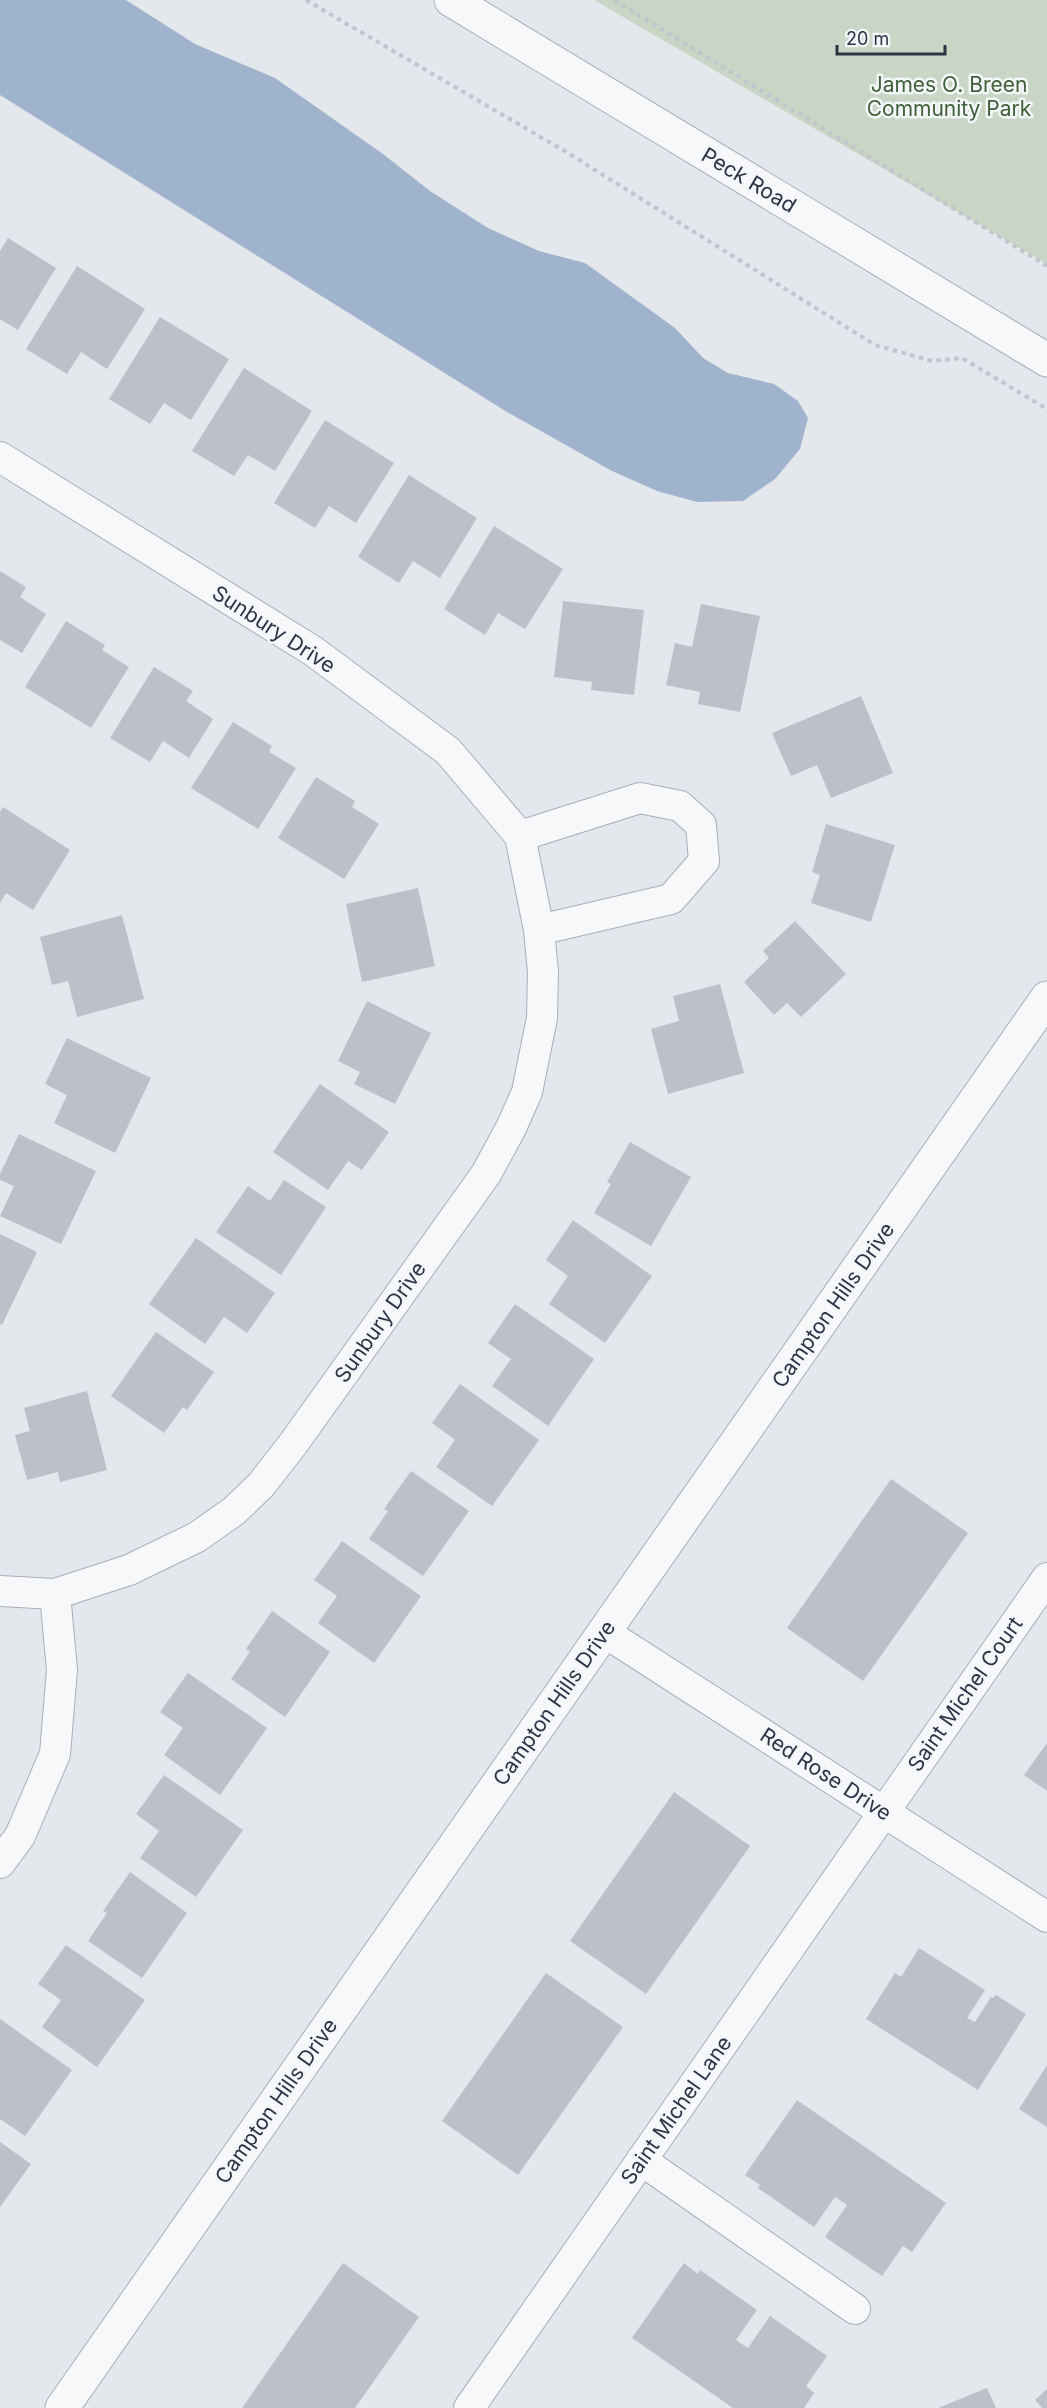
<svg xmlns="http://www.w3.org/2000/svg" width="1047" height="2408" font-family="Inter,sans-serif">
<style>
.green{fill:#c9d6c5}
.water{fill:#9fb4cc}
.building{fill:#bbc0ca}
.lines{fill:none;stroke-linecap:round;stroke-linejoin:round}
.minor-casing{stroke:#a9aeb7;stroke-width:32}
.tertiary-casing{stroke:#a9aeb7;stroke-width:35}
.path{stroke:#c2c5cb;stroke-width:4;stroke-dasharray:4.5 4.5;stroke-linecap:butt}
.minor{stroke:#f7f8fa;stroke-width:30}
.tertiary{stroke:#f7f8fa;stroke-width:33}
.labels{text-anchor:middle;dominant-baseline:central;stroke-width:5;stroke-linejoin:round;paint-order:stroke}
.park-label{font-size:21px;fill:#3f6138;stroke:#f4f6f9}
.street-label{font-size:21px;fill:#2b3445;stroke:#f4f6f9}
</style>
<rect width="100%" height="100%" fill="#e4e7ec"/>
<path class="green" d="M 594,0 L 1047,0 L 1047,264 Z"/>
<path class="water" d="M 0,0 L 126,0 L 195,44 L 275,78 L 383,154 L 430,191 L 488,228 L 539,251 L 585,263 L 675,328 L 703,358 L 728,373 L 774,384 L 798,401 L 808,418 L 800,449 L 775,479 L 743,501 L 697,502 L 657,491 L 612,471 L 507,412 L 0,95 Z"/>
<path class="building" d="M 8,238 L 56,268 L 18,330 L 0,319 L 0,251 Z
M 77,266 L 145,309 L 107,369 L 81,352 L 67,374 L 26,349 Z
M 160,317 L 229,359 L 191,420 L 164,403 L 150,424 L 109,399 Z
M 244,368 L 312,411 L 275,471 L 248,455 L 234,476 L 192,451 Z
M 325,420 L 394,463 L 356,523 L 329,506 L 315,528 L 274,503 Z
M 409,475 L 477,518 L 440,578 L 413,561 L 399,583 L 358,557 Z
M 494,526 L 563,569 L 525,629 L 498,613 L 485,635 L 444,609 Z
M 0,571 L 26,587 L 20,597 L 46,614 L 22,653 L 0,640 Z
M 563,601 L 644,610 L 634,695 L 591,690 L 592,682 L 554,677 Z
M 701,604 L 760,616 L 740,712 L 698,704 L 700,692 L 666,685 L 675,643 L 692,647 Z
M 66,621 L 105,645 L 102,650 L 129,667 L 91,728 L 25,687 Z
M 154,667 L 193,691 L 186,701 L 213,719 L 189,758 L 163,741 L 150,762 L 110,738 Z
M 861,696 L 893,773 L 831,798 L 817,765 L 791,776 L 772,733 Z
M 233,722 L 272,746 L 269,752 L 296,768 L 258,829 L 191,788 Z
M 316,777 L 355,801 L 352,807 L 379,824 L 344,879 L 278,838 Z
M 3,807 L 70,850 L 33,910 L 6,893 L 0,903 L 0,812 Z
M 826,824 L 895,845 L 871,922 L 811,903 L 820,875 L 812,872 Z
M 418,888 L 435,966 L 362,982 L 346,904 Z
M 122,915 L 144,999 L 77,1017 L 68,981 L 52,985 L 40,937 Z
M 795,921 L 846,974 L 801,1017 L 787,1003 L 774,1015 L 744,982 L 769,958 L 763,951 Z
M 720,984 L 744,1073 L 668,1094 L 651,1029 L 679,1021 L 673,996 Z
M 367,1001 L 431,1033 L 395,1104 L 354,1084 L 360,1072 L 338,1061 Z
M 67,1038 L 151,1078 L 115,1153 L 54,1123 L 67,1095 L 45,1084 Z
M 320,1084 L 389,1132 L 362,1170 L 348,1161 L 328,1190 L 273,1152 Z
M 19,1134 L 96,1171 L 61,1244 L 0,1216 L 14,1186 L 0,1180 L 0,1174 Z
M 630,1142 L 691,1177 L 651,1246 L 594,1213 L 611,1184 L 607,1182 Z
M 284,1180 L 326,1207 L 281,1275 L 216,1232 L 248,1186 L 270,1201 Z
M 573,1220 L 652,1276 L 605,1343 L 549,1304 L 568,1276 L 546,1260 Z
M 0,1234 L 37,1252 L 2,1325 L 0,1324 Z
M 196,1238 L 275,1293 L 247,1333 L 224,1317 L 205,1344 L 149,1304 Z
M 515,1304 L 594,1359 L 548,1426 L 492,1386 L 511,1359 L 488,1343 Z
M 156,1332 L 214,1372 L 187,1410 L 183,1407 L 164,1433 L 111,1396 Z
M 460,1384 L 539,1440 L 492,1506 L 436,1467 L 455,1440 L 432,1423 Z
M 87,1391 L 107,1470 L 60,1482 L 58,1472 L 27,1480 L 15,1435 L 30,1431 L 24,1408 Z
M 411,1471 L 469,1511 L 423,1576 L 369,1539 L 388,1511 L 384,1509 Z
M 891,1479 L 968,1533 L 863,1681 L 787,1628 Z
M 342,1541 L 421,1596 L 374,1663 L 318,1623 L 337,1596 L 314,1580 Z
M 272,1611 L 330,1652 L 285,1717 L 231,1679 L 250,1652 L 246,1649 Z
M 188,1673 L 267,1728 L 220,1795 L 164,1755 L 183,1728 L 160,1712 Z
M 1047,1743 L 1047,1791 L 1024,1775 Z
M 164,1775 L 243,1830 L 196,1897 L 140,1858 L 159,1831 L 136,1814 Z
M 674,1792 L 750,1846 L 646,1994 L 570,1941 Z
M 130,1872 L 187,1913 L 142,1978 L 88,1941 L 107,1913 L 103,1911 Z
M 66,1945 L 145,2000 L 97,2067 L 42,2027 L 61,2000 L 38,1984 Z
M 919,1948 L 985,1990 L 967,2018 L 975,2022 L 991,1997 L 993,1998 L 996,1995 L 1026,2014 L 978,2090 L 866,2019 L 895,1973 L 901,1977 Z
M 546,1973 L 623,2027 L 518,2175 L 442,2121 Z
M 0,2019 L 72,2070 L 25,2136 L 0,2119 Z
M 1047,2065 L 1047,2127 L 1019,2109 Z
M 797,2100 L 946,2203 L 912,2252 L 903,2246 L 882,2276 L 825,2237 L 847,2205 L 835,2197 L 814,2227 L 758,2188 L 760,2185 L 745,2175 Z
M 0,2142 L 31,2164 L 0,2207 Z
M 343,2263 L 419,2317 L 355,2408 L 242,2408 Z
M 684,2263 L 698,2274 L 700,2270 L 757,2310 L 736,2340 L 748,2348 L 770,2316 L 827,2356 L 806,2386 L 814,2393 L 804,2408 L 733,2408 L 632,2338 Z
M 987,2388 L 996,2408 L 938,2408 Z
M 1047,2389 L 1047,2408 L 1042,2408 L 1035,2400 Z"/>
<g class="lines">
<defs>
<path id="minor" d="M 0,457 L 313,651 L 448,751 L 520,836 L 539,930 L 543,972 L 542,1018 L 527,1092 L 511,1128 L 486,1174 L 293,1444 L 261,1485 L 234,1511 L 197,1537 L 129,1570 L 55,1594 L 0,1591
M 520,836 L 640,798 L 680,806 L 701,825 L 704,861 L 671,899 L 539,930
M 604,1632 L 1047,1917
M 0,1863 L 20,1836 L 55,1754 L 62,1670 L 55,1594
M 641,2160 L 855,2309
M 469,2408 L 1047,1578"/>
<path id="tertiary" d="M 451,0 L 1047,360
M 62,2408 L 1047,998"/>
</defs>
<use href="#minor" class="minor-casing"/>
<use href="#tertiary" class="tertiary-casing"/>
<path class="path" d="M 306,0 L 568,153 L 875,345 L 932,361 L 962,358 L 1047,409
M 614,0 L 1047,266"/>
<use href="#minor" class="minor"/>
<use href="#tertiary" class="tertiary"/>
</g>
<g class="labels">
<g class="park-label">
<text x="949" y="84">James O. Breen<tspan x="949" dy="24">Community Park</tspan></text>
</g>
<g class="street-label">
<text transform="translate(749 180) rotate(31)">Peck Road</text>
<text transform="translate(274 629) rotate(33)">Sunbury Drive</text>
<text transform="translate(833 1305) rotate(-55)">Campton Hills Drive</text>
<text transform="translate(380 1322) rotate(-55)">Sunbury Drive</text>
<text transform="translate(965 1694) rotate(-55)">Saint Michel Court</text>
<text transform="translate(554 1703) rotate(-55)">Campton Hills Drive</text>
<text transform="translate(826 1774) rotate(33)">Red Rose Drive</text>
<text transform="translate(276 2101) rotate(-55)">Campton Hills Drive</text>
<text transform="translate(676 2110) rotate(-55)">Saint Michel Lane</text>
</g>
</g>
<path d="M837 45v9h108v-9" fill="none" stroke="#2b3445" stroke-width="3"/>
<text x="846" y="45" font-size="18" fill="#2b3445" stroke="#f4f6f9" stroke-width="4.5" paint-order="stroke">20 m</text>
</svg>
